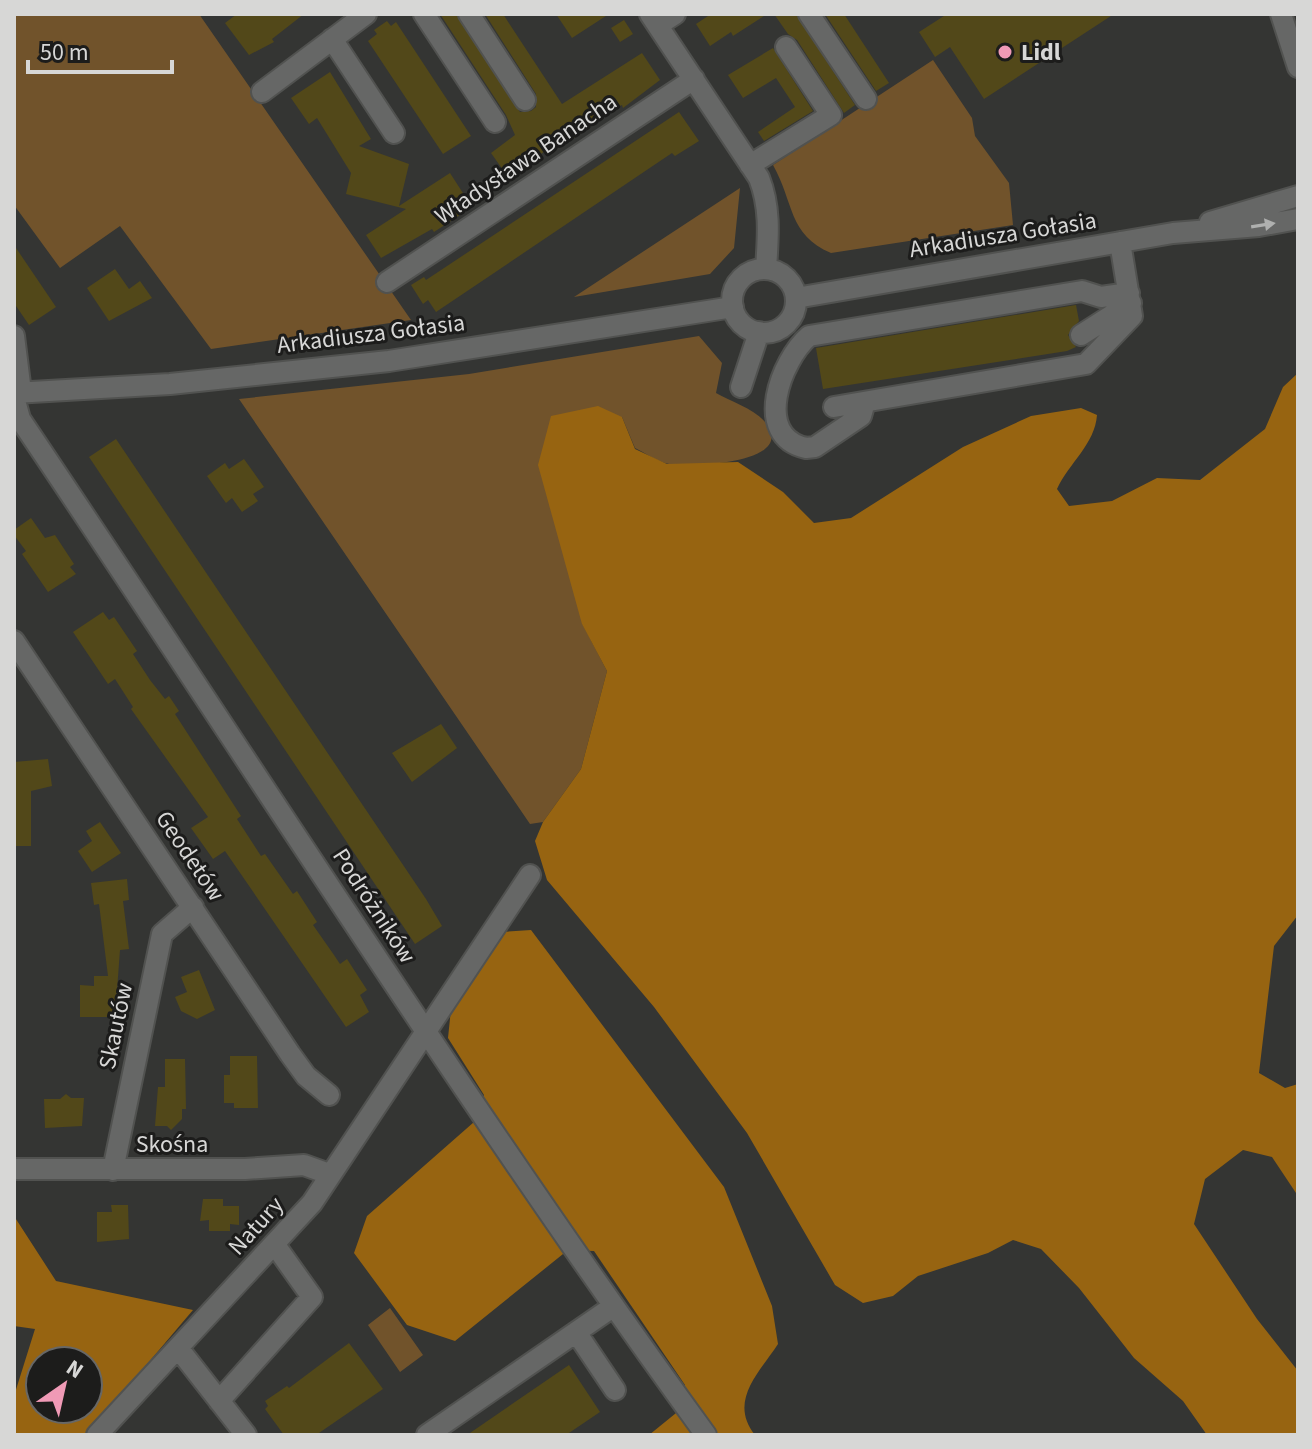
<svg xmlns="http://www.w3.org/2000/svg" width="1312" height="1449" font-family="'Source Sans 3',sans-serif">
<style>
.green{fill:#71532b}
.forest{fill:#976411;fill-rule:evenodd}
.building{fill:#524819}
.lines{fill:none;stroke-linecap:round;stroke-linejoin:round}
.minor-casing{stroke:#515250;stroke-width:24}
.minor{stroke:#666766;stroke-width:20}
.oneway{fill:#afb0af}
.poi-dot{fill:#f09ab6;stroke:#1c1c1b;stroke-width:3}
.labels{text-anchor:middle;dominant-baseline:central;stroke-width:6;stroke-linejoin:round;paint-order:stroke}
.poi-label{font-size:24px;font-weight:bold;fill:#d7d7d6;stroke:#1c1c1b;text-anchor:start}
.street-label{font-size:24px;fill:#d7d7d6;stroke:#1c1c1b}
</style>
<rect width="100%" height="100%" fill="#343533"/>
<path class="green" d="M 14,14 L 199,14 L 411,320 L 211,349 L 120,226 L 60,268 L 14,205 Z
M 933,60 L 972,118 L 975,136 L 1009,183 L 1013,225 L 831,253 C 788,235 794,202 773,165 Z
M 740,188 L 734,248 L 710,274 L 574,297 Z
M 699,336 L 722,363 L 716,393 C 732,402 758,410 768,426 C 792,465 688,467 669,464 C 658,462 645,453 635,448 L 622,417 L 582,623 L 607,671 L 581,769 L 543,822 L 530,824 L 239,399 L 469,374 Z
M 390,1308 L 423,1355 L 400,1372 L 368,1325 Z"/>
<path class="forest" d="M 1298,373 L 1298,915 L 1274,946 L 1259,1073 L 1285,1088 L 1298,1084 L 1298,1196 L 1272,1157 L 1243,1150 L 1205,1179 L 1194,1224 L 1257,1319 L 1298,1371 L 1298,1435 L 1207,1435 L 1183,1401 L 1134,1358 L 1079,1288 L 1041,1249 L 1013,1240 L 988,1253 L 918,1276 L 893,1296 L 863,1303 L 835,1285 L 747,1133 L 654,1007 L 547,880 L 535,841 L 543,822 L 581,769 L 607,671 L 582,624 L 538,465 L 551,416 L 598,406 L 622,417 L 635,449 L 667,464 L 738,462 L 783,492 L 814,523 L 851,518 L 963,447 L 1031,416 L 1081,408 L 1097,415 C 1095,444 1069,463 1057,489 L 1069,506 L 1112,501 L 1157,478 L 1200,480 L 1265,429 L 1283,387 Z
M 531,930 L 724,1187 L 772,1306 L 778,1344 C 759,1373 728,1401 755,1435 L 649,1435 L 681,1409 L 685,1385 L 594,1251 L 568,1250 L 455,1341 L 407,1325 L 354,1253 L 367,1216 L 474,1122 L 484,1095 L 448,1038 L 451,1009 L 501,932 Z
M 14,1216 L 56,1281 L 193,1310 L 87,1435 L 14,1435 L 14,1396 L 35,1329 L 14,1326 ZM 40,1361 L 88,1361 L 88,1409 L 40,1409 Z"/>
<path class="building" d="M 237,14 L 304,14 L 272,39 L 274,42 L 249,55 L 225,23 Z
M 440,14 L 456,14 L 520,112 L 531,111 L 536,107 L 536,94 L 485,14 L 503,14 L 562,104 L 642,53 L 660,80 L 623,108 L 622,105 L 612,110 L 574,138 L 550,151 L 548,149 L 508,177 L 491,153 L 515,135 L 506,115 Z
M 556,14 L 609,14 L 572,38 Z
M 711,14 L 767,14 L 733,36 L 731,32 L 710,46 L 696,24 Z
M 774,14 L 796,14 L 855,105 L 844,113 L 797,40 L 788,34 Z
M 825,14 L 844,14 L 889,83 L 876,91 Z
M 947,14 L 1114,14 L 984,99 L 950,47 L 935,57 L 919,32 Z
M 624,20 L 633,34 L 620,42 L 611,28 Z
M 387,21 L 391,26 L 396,22 L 471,136 L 443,154 L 368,41 L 377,34 L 374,30 Z
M 773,48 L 813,111 L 764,141 L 758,132 L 795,107 L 776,78 L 743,98 L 728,75 Z
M 330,72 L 371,139 L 359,146 L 409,164 L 399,206 L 450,173 L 470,204 L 461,210 L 463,213 L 434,232 L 432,229 L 381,258 L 366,235 L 406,209 L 346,194 L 351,173 L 317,118 L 309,124 L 291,98 Z
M 679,112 L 699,141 L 675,156 L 672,153 L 436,312 L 428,300 L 423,304 L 411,285 L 424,277 L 426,280 Z
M 14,245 L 56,307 L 29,325 L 14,303 Z
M 115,269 L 129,289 L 140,281 L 152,298 L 109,321 L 87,288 Z
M 1076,305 L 1079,321 L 1068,335 L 1076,347 L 1067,351 L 823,389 L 816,348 Z
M 116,439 L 426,899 L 442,926 L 415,944 L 89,457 Z
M 244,459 L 264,487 L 253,494 L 258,501 L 242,512 L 232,498 L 226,503 L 207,476 L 225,463 L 229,469 Z
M 31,518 L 45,538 L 55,535 L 74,564 L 70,567 L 76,574 L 48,592 L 22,554 L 26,551 L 14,535 L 14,530 Z
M 103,612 L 109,620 L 114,617 L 137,651 L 133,654 L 150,680 L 165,699 L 169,696 L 179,711 L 175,714 L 241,816 L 237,819 L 261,856 L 265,854 L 293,894 L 297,891 L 317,922 L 313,925 L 334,955 L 340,964 L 347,959 L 367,990 L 360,995 L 369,1012 L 346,1027 L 225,851 L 213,859 L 191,828 L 208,817 L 131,709 L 133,707 L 115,679 L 108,684 L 73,632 Z
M 441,724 L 457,748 L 412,782 L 392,753 Z
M 48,759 L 52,786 L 31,791 L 31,846 L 14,846 L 14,762 Z
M 100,822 L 121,853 L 92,872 L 78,851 L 92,841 L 86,831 Z
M 127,879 L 129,900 L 123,901 L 129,949 L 120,950 L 115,1017 L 80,1017 L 80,985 L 94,986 L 94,976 L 108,976 L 99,904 L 94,905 L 91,883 Z
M 199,970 L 215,1010 L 197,1019 L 181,1011 L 175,997 L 187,992 L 181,977 Z
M 230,1056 L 257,1056 L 258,1108 L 234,1108 L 234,1103 L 224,1103 L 224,1075 L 230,1075 Z
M 165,1059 L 185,1059 L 186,1109 L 182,1109 L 182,1119 L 171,1130 L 167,1126 L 155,1126 L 158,1087 L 165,1087 Z
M 66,1094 L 71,1098 L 84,1098 L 82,1126 L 45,1128 L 44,1099 L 60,1099 Z
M 203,1199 L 223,1199 L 223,1206 L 239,1206 L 239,1225 L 230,1224 L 230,1231 L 209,1231 L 209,1220 L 200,1221 Z
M 111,1205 L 128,1205 L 129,1239 L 97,1242 L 97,1212 L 112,1212 Z
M 349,1343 L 383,1389 L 316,1435 L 284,1435 L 265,1409 L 268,1406 L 265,1401 L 287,1386 L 289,1388 Z
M 569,1365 L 600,1412 L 566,1435 L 467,1435 Z"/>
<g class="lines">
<defs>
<path id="minor" d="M 424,14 L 495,122
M 469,14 L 525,100
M 650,14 L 759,178 C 771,208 768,238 766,269
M 809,14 L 866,99
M 1281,14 L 1298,67
M 658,25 L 675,14
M 332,39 L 394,133
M 262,92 L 366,14
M 750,165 L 831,115 L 786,47
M 1210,222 L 1298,196
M732 301a32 32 0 1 1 64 0a32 32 0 1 1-64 0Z
M 387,282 L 694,79
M 796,298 L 1173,233 L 1259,226 L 1298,219
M 1081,335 L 1131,303
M 14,336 L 21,392
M 741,387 L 759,332
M 14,393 L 170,384 L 389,361 L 733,307
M 14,397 L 20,419 C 248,758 466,1105 706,1435
M 865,402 L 861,416 L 815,447 L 806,448 C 752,436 781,360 809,336 L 1082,291 L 1101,297 L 1129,293
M 834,407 L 1086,364 L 1132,316 L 1120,242
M 14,641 L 290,1054 L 306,1076 L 329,1095
M 14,1169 L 245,1169 L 304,1165 L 329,1174
M 113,1170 L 162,934 L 193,907
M 576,1332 L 615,1390
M 178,1348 L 246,1435
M 219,1401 L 312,1297 L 275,1245
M 97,1435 L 312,1203 L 530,875
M 427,1435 L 614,1306"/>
</defs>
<use href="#minor" class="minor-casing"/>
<use href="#minor" class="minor"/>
</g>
<defs><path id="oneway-solid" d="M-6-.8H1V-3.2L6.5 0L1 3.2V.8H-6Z" transform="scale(2)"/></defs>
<use class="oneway" href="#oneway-solid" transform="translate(1263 225) rotate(-9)"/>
<circle class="poi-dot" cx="1005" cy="52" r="8"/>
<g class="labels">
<g class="poi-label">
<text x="1021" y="52">Lidl</text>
</g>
<g class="street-label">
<text transform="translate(526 159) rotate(-34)">Władysława Banacha</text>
<text transform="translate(1003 235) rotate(-9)">Arkadiusza Gołasia</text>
<text transform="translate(371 334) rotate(-7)">Arkadiusza Gołasia</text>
<text transform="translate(190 856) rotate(56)">Geodetów</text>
<text transform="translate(374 906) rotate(57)">Podróżników</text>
<text transform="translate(116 1026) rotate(-78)">Skautów</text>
<text x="172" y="1144">Skośna</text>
<text transform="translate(256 1226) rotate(-48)">Natury</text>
</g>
</g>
<rect width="1312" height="1449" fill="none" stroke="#d7d7d6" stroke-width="32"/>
<g transform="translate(64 1385) rotate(34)"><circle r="38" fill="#1c1c1b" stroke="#676766" stroke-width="2"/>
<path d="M0-6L14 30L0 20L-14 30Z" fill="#f09ab6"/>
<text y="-12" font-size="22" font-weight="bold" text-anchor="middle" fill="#d7d7d6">N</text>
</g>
<path d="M28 60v12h144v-12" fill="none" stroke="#d7d7d6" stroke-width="4"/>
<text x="40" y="60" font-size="24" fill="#d7d7d6" stroke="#1c1c1b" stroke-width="6" paint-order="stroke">50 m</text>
</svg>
